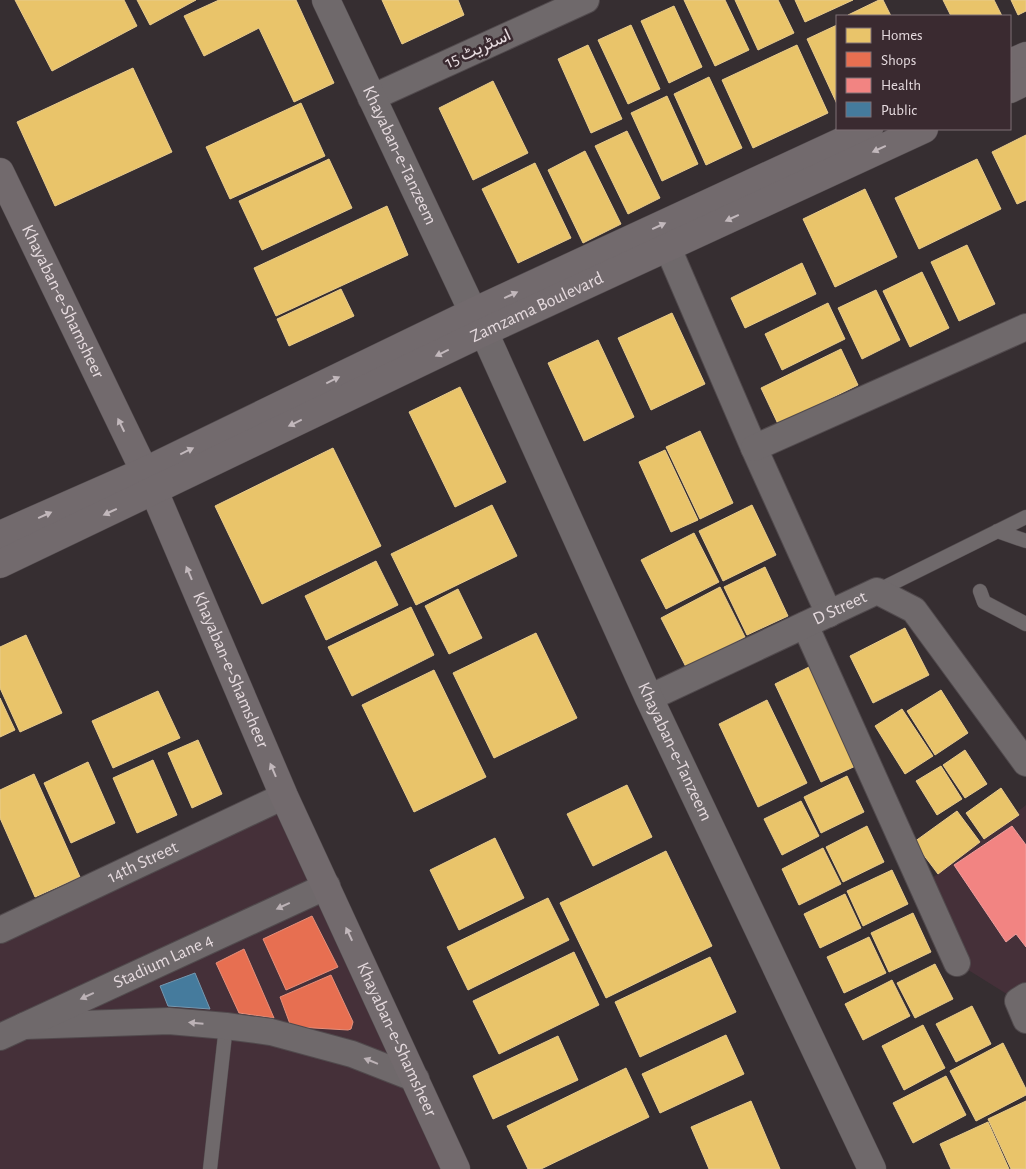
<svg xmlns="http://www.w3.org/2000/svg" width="1026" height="1169" font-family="'Alegreya Sans',Vazirmatn,sans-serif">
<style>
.built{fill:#453039}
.homes{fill:#e9c46a;stroke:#e8cb8d}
.shops{fill:#e76f51;stroke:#e68f7b}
.health{fill:#f28482;stroke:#ee9e9e}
.public{fill:#457b9d;stroke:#7598b0}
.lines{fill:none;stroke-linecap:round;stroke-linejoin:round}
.service-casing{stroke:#514a4d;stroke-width:15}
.minor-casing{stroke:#514a4d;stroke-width:28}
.tertiary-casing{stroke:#514a4d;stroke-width:29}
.secondary-casing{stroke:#514a4d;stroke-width:29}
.service{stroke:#6f696b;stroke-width:14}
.minor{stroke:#6f696b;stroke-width:26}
.tertiary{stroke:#6f696b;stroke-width:28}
.secondary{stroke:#726a6d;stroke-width:28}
.oneway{fill:#c2b8bc}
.oneway2{fill:#bcb2b6}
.labels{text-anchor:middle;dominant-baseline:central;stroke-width:5;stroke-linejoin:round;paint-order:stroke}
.street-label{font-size:18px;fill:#e5dade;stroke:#3a2a30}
</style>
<rect width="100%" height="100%" fill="#362e31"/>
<path class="built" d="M 284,796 L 458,1169 L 0,1169 L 0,930 Z
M 1026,805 L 1026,996 L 1018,1001 L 957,963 L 922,886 Z"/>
<path class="homes" d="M 15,0 L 124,0 L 137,26 L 52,71 Z
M 137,0 L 196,0 L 150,25 Z
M 219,0 L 296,0 L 334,83 L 294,102 L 259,28 L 204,56 L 184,16 Z
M 382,0 L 458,0 L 464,15 L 402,44 Z
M 684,0 L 725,0 L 749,50 L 715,66 Z
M 735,0 L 778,0 L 794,33 L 758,50 Z
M 795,0 L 853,0 L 805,22 Z
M 879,0 L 883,0 L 891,16 L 849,16 L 848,15 Z
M 943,0 L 994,0 L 1002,16 L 951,16 Z
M 1011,0 L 1026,0 L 1026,11 L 1018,15 Z
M 674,6 L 702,67 L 669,83 L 641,21 Z
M 631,25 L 660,89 L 628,104 L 598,40 Z
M 837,25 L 837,104 L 807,39 Z
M 588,45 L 622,119 L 591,133 L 558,59 Z
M 797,45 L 828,113 L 753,148 L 722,80 Z
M 133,68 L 172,152 L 55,206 L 17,122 Z
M 709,77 L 742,148 L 706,165 L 674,94 Z
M 493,81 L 528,153 L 473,180 L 439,108 Z
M 667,96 L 698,164 L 662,181 L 631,113 Z
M 301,103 L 325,156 L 230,199 L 206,147 Z
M 627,131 L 660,198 L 628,214 L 595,146 Z
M 1026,135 L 1026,200 L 1017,204 L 992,152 Z
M 585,151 L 621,224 L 583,243 L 548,170 Z
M 329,159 L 352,208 L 262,250 L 239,201 Z
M 977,159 L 1001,209 L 919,249 L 895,198 Z
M 535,163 L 571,238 L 518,263 L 482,189 Z
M 865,189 L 897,257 L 835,287 L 803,219 Z
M 387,206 L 408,255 L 276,316 L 254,268 Z
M 967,245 L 995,304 L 959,321 L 931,262 Z
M 802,263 L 816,294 L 745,328 L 731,298 Z
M 922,272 L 949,328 L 910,347 L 883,291 Z
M 341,289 L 354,316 L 289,346 L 277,319 Z
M 876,290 L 900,340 L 862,359 L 838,308 Z
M 828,303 L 845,339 L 782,370 L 765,334 Z
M 672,313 L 705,384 L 651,410 L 618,338 Z
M 598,340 L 634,417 L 584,441 L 548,363 Z
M 841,349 L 858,385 L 778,424 L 761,388 Z
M 460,387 L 506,482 L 455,507 L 409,412 Z
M 700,431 L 733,503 L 700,519 L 666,447 Z
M 333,448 L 381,546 L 262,604 L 215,506 Z
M 665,450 L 698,520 L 671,532 L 639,462 Z
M 492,505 L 517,556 L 416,605 L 391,554 Z
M 752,505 L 776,555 L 723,581 L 699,531 Z
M 694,533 L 719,582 L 666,609 L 641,560 Z
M 376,561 L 398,605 L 326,640 L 305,596 Z
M 765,567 L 788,616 L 747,635 L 724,587 Z
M 720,587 L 745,637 L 686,667 L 661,618 Z
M 458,589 L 482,638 L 449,654 L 425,606 Z
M 411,607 L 434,655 L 352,696 L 328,647 Z
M 905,628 L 929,675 L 873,703 L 850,656 Z
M 536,633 L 577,718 L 494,758 L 453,673 Z
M 26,635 L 62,713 L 20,732 L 0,688 L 0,647 Z
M 815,664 L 862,763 L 821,782 L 775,684 Z
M 434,670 L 486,777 L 414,812 L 362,705 Z
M 941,690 L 968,733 L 935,755 L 907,711 Z
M 158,691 L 180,738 L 113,768 L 92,721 Z
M 0,698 L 15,730 L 0,737 Z
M 767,700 L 807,783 L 758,807 L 719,724 Z
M 902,709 L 933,756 L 905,774 L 875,726 Z
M 198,740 L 222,794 L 192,808 L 168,753 Z
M 965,750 L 987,784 L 965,798 L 943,765 Z
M 153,760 L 177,815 L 137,833 L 113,778 Z
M 88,762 L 115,823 L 71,843 L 44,783 Z
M 941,766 L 962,799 L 937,815 L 916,781 Z
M 34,774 L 80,877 L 35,897 L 0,818 L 0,790 Z
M 847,776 L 864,812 L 821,833 L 804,797 Z
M 627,785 L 652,837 L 593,866 L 567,814 Z
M 1001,788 L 1019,815 L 984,839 L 966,813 Z
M 801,801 L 819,836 L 782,855 L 764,819 Z
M 957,811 L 980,842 L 938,874 L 914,842 Z
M 867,826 L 884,862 L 843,882 L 826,847 Z
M 495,838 L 524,898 L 459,930 L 430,870 Z
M 823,848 L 841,884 L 799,905 L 782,869 Z
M 666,851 L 712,946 L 606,998 L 560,903 Z
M 892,870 L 908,904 L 863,926 L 847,891 Z
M 845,894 L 861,928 L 820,948 L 804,914 Z
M 548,898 L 569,940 L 468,990 L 447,947 Z
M 913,913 L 931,952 L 889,972 L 871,933 Z
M 869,937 L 886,973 L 844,993 L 827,957 Z
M 574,952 L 599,1005 L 499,1054 L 473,1001 Z
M 710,957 L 736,1012 L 640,1057 L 615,1002 Z
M 935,964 L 953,999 L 915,1018 L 897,983 Z
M 892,980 L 910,1016 L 863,1040 L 845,1004 Z
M 972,1006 L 991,1044 L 956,1062 L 936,1024 Z
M 923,1025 L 945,1068 L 904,1090 L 882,1046 Z
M 726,1035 L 744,1074 L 660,1113 L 642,1074 Z
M 558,1036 L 578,1080 L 493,1119 L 473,1076 Z
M 1003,1043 L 1026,1089 L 1026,1095 L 976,1121 L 950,1071 Z
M 626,1068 L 649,1117 L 541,1169 L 528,1169 L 507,1126 Z
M 946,1076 L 966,1115 L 913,1143 L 893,1103 Z
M 751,1101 L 780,1169 L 709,1169 L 691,1127 Z
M 1026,1101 L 1026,1169 L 1011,1169 L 988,1119 Z
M 988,1122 L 1009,1169 L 951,1169 L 940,1144 Z"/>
<path class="shops" d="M 312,916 L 338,967 L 286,990 L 263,939 Z
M 244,949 L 274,1018 L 239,1013 L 216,963 Z
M 331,975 L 353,1022 L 351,1029 L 348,1030 L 297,1027 L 290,1024 L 280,997 Z"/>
<path class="health" d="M 1012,826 L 1026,845 L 1026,947 L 1016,934 L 1006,942 L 954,865 Z"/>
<path class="public" d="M 195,973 L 210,1009 L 168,1006 L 160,986 Z"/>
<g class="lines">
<defs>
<path id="service" d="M 997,531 L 1026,541
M 877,591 L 1026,517
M 980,591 L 984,602 L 1026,624
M 210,1169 L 226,1026"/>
<g id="minor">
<path d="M 371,98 L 586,0"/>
<path d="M 668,248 L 754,448 L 829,614"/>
<path d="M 754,448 L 1026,327"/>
<path d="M 805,625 L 957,963"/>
<path id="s1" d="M 649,698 L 877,591 L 914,610 L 1026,763"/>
<path id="s2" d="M 0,930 L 284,796"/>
<path d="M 1026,996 L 1018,1001 L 1026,1020"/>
<path d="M 24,1026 L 169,1021 L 226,1026 L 271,1032 L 352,1054 L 416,1079"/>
<path id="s3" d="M 0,1037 L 327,886"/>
</g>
<g id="tertiary">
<path id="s4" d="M 326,0 L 473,312"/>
<path id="s5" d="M 484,332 L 649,698 L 872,1169"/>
</g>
<g id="secondary">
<path d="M 1010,63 L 1026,56"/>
<path d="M 1010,89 L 1026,81"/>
<path id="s6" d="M 0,172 L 154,491 L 284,796 L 456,1169"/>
<path d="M 0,535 L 143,472 L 473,312 L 869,129"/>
<path id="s7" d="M 0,564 L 484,332 L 924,129"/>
</g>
</defs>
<use href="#service" class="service-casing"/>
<use href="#minor" class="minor-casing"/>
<use href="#tertiary" class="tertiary-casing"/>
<use href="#secondary" class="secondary-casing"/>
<use href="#service" class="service"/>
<use href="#minor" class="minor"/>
<use href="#tertiary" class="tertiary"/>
<use href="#secondary" class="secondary"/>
</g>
<defs><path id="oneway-solid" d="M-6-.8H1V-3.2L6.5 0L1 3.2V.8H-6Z" transform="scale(1.25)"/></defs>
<g class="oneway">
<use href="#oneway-solid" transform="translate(879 149) rotate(155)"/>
<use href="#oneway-solid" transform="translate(732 218) rotate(155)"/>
<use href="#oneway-solid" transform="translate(659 226) rotate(-25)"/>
<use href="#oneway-solid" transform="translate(511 295) rotate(-25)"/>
<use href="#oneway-solid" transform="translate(442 353) rotate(154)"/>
<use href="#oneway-solid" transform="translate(333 380) rotate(-26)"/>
<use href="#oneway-solid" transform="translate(295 423) rotate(154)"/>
<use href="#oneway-solid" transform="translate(121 425) rotate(-116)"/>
<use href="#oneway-solid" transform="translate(187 451) rotate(-26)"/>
<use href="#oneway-solid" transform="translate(110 512) rotate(155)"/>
<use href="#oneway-solid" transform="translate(45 515) rotate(-24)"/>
<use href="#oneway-solid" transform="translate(189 573) rotate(-113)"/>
<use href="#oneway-solid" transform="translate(273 770) rotate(-113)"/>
<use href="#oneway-solid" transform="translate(349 934) rotate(-115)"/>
</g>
<g class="oneway2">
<use href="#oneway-solid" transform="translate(283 906) rotate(155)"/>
<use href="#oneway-solid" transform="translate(87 996) rotate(155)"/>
<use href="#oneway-solid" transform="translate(196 1023) rotate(-175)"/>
<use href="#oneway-solid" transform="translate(371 1061) rotate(-158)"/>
</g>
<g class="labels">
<g class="street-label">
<text transform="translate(478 49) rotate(-25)">اسٹریٹ 15</text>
<text stroke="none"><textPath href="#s4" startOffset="172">Khayaban-e-Tanzeem</textPath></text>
<text stroke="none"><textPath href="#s6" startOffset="144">Khayaban-e-Shamsheer</textPath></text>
<text stroke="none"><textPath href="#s7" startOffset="595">Zamzama Boulevard</textPath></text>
<text stroke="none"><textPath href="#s1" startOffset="211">D Street</textPath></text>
<text stroke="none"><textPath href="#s6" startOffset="549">Khayaban-e-Shamsheer</textPath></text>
<text stroke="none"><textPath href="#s5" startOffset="461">Khayaban-e-Tanzeem</textPath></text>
<text stroke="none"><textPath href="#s2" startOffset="158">14th Street</textPath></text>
<text stroke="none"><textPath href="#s3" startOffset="180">Stadium Lane 4</textPath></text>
<text stroke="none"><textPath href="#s6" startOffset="954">Khayaban-e-Shamsheer</textPath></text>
</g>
</g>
<rect x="836" y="15" width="175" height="115" fill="#3a2a30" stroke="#7e7076"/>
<rect x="846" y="28" width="25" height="15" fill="#e9c46a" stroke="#7e7076"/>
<text x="881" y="40" font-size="15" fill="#e5dade">Homes</text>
<rect x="846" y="52" width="25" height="15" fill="#e76f51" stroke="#7e7076"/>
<text x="881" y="65" font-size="15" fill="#e5dade">Shops</text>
<rect x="846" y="78" width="25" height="15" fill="#f28482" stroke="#7e7076"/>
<text x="881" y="90" font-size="15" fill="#e5dade">Health</text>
<rect x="846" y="102" width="25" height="15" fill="#457b9d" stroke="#7e7076"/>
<text x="881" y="115" font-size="15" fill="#e5dade">Public</text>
</svg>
